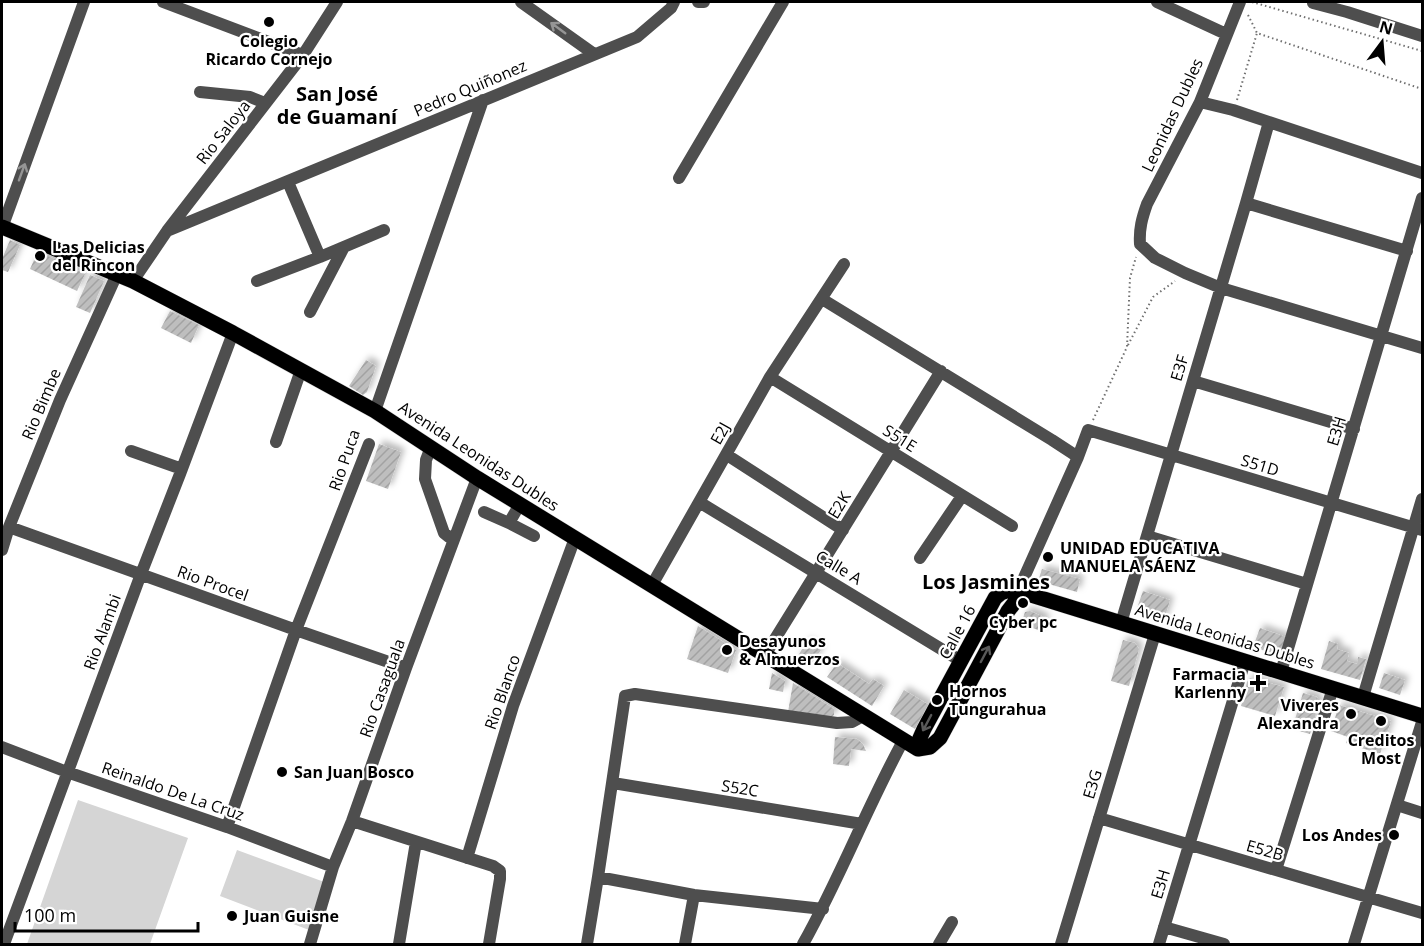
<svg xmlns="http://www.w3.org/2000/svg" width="1424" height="946" font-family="'Open Sans',sans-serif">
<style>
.grass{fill:#d5d5d5}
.building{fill:url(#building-hatch);filter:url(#shadow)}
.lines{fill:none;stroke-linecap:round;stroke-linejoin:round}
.major-casing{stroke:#dbdbdb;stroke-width:16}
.path{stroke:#707070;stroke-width:2;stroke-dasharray:1.5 3;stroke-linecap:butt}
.minor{stroke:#4e4e4e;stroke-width:12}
.major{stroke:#000;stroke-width:15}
.oneway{stroke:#959595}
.oneway2{stroke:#595959}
.poi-dot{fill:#000;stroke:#fff;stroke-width:2}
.labels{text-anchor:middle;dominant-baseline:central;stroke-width:4.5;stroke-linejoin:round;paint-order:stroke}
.poi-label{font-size:16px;font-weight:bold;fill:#000;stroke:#fff;text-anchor:start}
.street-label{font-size:16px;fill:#000;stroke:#fff}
.quarter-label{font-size:20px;font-weight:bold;fill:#000;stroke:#fff}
</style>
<defs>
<pattern id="building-hatch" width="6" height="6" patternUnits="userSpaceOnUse" patternTransform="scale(1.5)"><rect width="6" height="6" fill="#bebebe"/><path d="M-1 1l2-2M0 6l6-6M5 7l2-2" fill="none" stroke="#a2a2a2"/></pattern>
<filter id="shadow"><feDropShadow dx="4" dy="-4" stdDeviation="3" flood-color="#0004"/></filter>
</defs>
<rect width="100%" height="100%" fill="#fff"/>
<path class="grass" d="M 78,800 L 188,838 L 150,944 L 27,944 Z
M 237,850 L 327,883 L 309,930 L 220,896 Z"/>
<path class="building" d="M 10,240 L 20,245 L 8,272 L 2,270 L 2,259 Z
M 38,251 L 85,274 L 77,291 L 30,269 Z
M 90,275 L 104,281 L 90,313 L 76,307 Z
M 170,311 L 199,325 L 191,343 L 161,328 Z
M 366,360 L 376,366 L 367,392 L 363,395 L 349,386 Z
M 379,444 L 401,452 L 388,489 L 366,481 Z
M 1042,569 L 1080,579 L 1077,592 L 1038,581 Z
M 1143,591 L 1170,600 L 1164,620 L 1136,611 Z
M 1030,611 L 1046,618 L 1041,631 L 1021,624 L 1025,612 Z
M 698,626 L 736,650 L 728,673 L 687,659 Z
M 1260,628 L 1286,637 L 1280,656 L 1253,647 Z
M 1123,640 L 1135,643 L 1139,649 L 1129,686 L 1111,681 Z
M 807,641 L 821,650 L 809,667 L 796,659 Z
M 1329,641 L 1338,644 L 1337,649 L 1349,653 L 1347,661 L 1357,664 L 1358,657 L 1366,659 L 1360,680 L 1321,669 Z
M 837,663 L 869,684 L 873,679 L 884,686 L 872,706 L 827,677 Z
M 772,673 L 785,681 L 783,692 L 769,689 Z
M 1384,673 L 1405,680 L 1400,695 L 1379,688 Z
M 1250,678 L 1284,687 L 1275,716 L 1241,706 L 1247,682 Z
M 793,683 L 834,709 L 834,715 L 830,718 L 788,712 Z
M 904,690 L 929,705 L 915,729 L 890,714 Z
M 1303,693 L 1317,697 L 1319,703 L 1310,734 L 1292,729 Z
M 1339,705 L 1391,721 L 1380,754 L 1346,743 L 1348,737 L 1331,731 Z
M 835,737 L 857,739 L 863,744 L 866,751 L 851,749 L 849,766 L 833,764 Z"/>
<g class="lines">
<defs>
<path id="major" d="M 2,227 L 133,281 L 233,333 L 375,411 L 477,478 L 918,749
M 918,749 L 920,738 L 924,729 L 995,598 L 1001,593 L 1007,591 L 1018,591 L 1422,716
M 918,749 L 930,747 L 940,738 L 1008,611 L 1018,598 L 1018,591"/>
</defs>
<use href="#major" class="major-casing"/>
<path class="path" d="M 1252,2 L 1422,51
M 1248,15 L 1257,33 L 1422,89
M 1237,100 L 1257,33
M 1128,345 L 1153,297 L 1175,281
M 1093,420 L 1127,347 L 1130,278 L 1136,257"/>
<path class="minor" d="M 163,2 L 303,55
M 521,2 L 594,54
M 698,2 L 704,2
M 1157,2 L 1226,34
M 1240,2 L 1200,102 L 1147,204 C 1142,218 1139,229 1140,244 L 1155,258 L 1185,273 L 1221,288 L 1422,348
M 1313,3 L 1347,12 L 1422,36
M 200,92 L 250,97 L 265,103
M 1200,102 L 1233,110 L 1422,173
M 679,178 L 783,2
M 288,182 L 320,257 L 384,230
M 1246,203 L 1407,251
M 2,228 L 84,2
M 167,231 L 637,37 L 671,8 L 674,2
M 133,281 L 167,231 L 303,55 L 337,2
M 257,281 L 320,257
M 822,299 L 1052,440 L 1078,457
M 310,312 L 344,247
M 770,377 L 1012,526
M 1193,381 L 1354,429
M 375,411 L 483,100
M 276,442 L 301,370
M 431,447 L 426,460 L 425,479 L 444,533 L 449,537 L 454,537
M 131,451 L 182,469
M 727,455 L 843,530
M 699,502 L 961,661
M 484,512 L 509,523 L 520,504
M 509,523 L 534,536
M 9,527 L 296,630 L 406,668
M 1147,536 L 1307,584
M 2,550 L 9,527 L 60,400 L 117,274
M 920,558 L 962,496
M 652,585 L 770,377 L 844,264
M 1018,591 L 1078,457 L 1088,430 L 1422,530
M 1121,623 L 1246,203 L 1269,122
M 765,655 L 941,371
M 1281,672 L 1422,198
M 1363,697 L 1422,499
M 2,747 L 67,772 L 227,827 L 333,867
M 613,783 L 862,824
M 1397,805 L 1422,813
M 1099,818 L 1422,913
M 352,821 L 493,866 L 500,871 L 500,879 L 489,944
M 227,827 L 296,630 L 369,444
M 467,858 L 513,706 L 575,538
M 1276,870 L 1333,688
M 598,877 L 694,895 L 823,909
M 1164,927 L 1224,944
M 4,944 L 141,574 L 180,474 L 233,333
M 310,944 L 333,867 L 352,821 L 406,668 L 477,478
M 399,944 L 416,842
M 587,944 L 598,877 L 625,696 L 635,694 L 837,723 L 852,722 L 863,716
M 685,944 L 694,895
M 803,944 C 840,878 867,807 903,741
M 939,944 L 952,922
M 1061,944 L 1155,634
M 1159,944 L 1245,661
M 1354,944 L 1422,722"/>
<use href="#major" class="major"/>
</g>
<defs><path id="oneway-shaft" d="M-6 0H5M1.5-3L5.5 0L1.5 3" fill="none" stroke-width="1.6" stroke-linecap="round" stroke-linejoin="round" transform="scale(1.5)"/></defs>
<g class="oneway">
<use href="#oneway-shaft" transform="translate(558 28) rotate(-144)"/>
<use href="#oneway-shaft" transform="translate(22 172) rotate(-70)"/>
</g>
<g class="oneway2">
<use href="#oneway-shaft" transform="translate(985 654) rotate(-62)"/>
<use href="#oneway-shaft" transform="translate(927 723) rotate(118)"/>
</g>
<g class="poi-dot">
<circle cx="269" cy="22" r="6"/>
<circle cx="40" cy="256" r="6"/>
<circle cx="1048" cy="557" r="6"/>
<circle cx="1023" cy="603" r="6"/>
<circle cx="727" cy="650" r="6"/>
<path d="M1255 674h6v6h6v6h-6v6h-6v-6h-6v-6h6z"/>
<circle cx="937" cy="700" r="6"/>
<circle cx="1351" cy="714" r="6"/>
<circle cx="1381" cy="721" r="6"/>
<circle cx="282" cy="772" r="6"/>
<circle cx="1394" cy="835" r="6"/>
<circle cx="232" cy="916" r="6"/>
</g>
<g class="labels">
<g class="poi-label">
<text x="269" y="41" text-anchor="middle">Colegio<tspan x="269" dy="18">Ricardo Cornejo</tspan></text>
<text x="52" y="247">Las Delicias<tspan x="52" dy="18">del Rincon</tspan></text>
<text x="1060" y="548">UNIDAD EDUCATIVA<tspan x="1060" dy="18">MANUELA SÁENZ</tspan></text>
<text x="1023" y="622" text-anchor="middle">Cyber pc</text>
<text x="739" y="641">Desayunos<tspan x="739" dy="18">&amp; Almuerzos</tspan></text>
<text x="1246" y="674" text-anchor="end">Farmacia<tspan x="1246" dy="18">Karlenny</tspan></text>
<text x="949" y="691">Hornos<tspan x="949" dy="18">Tungurahua</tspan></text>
<text x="1339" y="705" text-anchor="end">Viveres<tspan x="1339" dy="18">Alexandra</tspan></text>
<text x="1381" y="740" text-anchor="middle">Creditos<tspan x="1381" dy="18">Most</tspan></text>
<text x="294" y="772">San Juan Bosco</text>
<text x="1382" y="835" text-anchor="end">Los Andes</text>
<text x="244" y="916">Juan Guisne</text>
</g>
<g class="street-label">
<text transform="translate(470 88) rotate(-23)">Pedro Quiñonez</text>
<text transform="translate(1172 115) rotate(-65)">Leonidas Dubles</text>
<text transform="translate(223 132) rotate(-52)">Rio Saloya</text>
<text transform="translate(1179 368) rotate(-73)">E3F</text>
<text transform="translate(41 404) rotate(-67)">Rio Bimbe</text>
<text transform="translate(1336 431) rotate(-73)">E3H</text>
<text transform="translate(720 433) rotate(-61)">E2J</text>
<text transform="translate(900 438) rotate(32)">S51E</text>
<text transform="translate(479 456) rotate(33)">Avenida Leonidas Dubles</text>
<text transform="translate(344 460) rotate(-71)">Rio Puca</text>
<text transform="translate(1260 465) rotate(17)">S51D</text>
<text transform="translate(839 505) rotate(-59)">E2K</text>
<text transform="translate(839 567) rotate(31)">Calle A</text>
<text transform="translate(213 583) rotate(20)">Rio Procel</text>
<text transform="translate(102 632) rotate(-70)">Rio Alambi</text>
<text transform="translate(957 632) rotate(-62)">Calle 16</text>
<text transform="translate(1225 636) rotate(17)">Avenida Leonidas Dubles</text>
<text transform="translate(382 688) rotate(-70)">Rio Casaguala</text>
<text transform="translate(502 692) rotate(-71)">Rio Blanco</text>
<text transform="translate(1092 784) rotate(-73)">E3G</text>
<text transform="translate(740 788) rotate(9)">S52C</text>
<text transform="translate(173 791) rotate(19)">Reinaldo De La Cruz</text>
<text transform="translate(1265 850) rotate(16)">E52B</text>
<text transform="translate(1160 884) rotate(-73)">E3H</text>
</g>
<g class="quarter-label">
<text x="337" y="93">San José<tspan x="337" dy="23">de Guamaní</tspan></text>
<text x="986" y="581">Los Jasmines</text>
</g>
</g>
<rect width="1424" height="946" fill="none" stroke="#000000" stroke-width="6"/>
<g transform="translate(1382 42) rotate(16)" stroke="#ffffff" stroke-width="4.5" paint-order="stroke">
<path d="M0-4.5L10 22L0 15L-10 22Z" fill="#000000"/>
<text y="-9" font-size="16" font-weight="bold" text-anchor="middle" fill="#000000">N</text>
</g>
<path d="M15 922v9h183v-9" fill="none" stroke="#000000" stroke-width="3"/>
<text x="24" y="922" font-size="18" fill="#000000" stroke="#ffffff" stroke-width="4.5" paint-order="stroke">100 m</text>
</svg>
